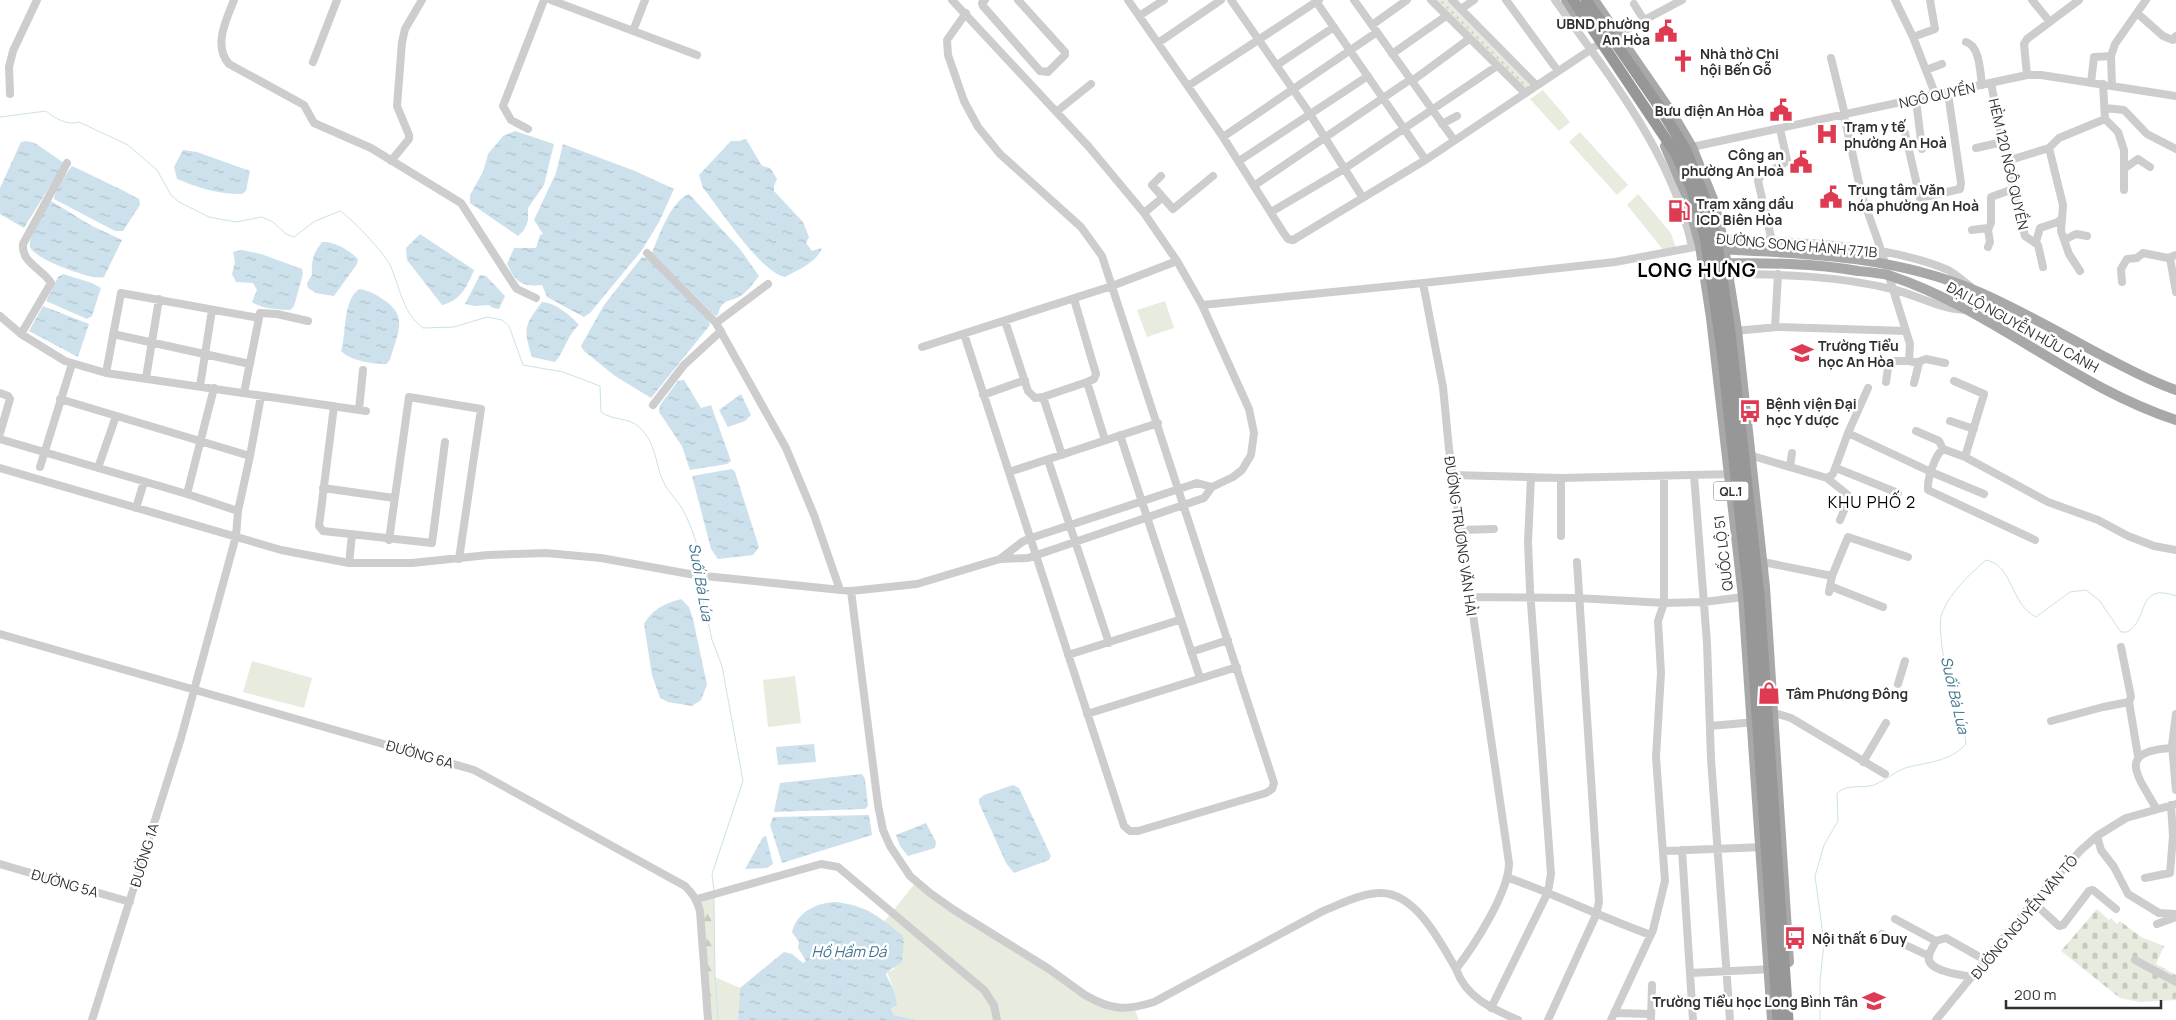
<svg xmlns="http://www.w3.org/2000/svg" width="2176" height="1020" font-family="Manrope,sans-serif">
<style>
.grass{fill:#e7ecdf}
.forest{fill:url(#forest-firs)}
.cemetery{fill:url(#cemetery-stones)}
.park{fill:url(#park-dots)}
.water{fill:url(#water-ripples)}
.lines{fill:none;stroke-linecap:round;stroke-linejoin:round}
.stream{stroke:#cce1eb;stroke-width:1}
.minor{stroke:#cdcdcd;stroke-width:8}
.major{stroke:#a8a8a8;stroke-width:10}
.highway{stroke:#979797;stroke-width:11}
.labels{text-anchor:middle;dominant-baseline:central;stroke-width:5;stroke-linejoin:round;paint-order:stroke}
.shield{fill:#fff;stroke:#6e6e6e;stroke-width:1}
.shield-label{font-size:12px;font-weight:bold;fill:#303030}
.poi-label{font-size:14px;font-weight:bold;fill:#303030;stroke:#fff;text-anchor:start}
.street-label{font-size:14px;fill:#303030;stroke:#fff}
.water-label{font-size:15px;font-style:italic;fill:#41768f;stroke:#fff}
.quarter-label{font-size:16px;letter-spacing:1px;fill:#000;stroke:#fff}
.district-label{font-size:19px;font-weight:bold;letter-spacing:1px;fill:#000;stroke:#fff}
</style>
<defs>
<pattern id="forest-firs" width="22" height="20" patternUnits="userSpaceOnUse" patternTransform="scale(1.25)"><rect width="22" height="20" fill="#e7ecdf"/><path d="M5 1l3.5 6h-7zM16 11l3.5 6h-7z" fill="#c6cbc0"/></pattern>
<pattern id="cemetery-stones" width="16" height="16" patternUnits="userSpaceOnUse" patternTransform="scale(1.25)"><rect width="16" height="16" fill="#e7ecdf"/><path d="M2 7V4a2 2 0 0 1 4 0v3zM10 15v-3a2 2 0 0 1 4 0v3z" fill="#c6cbc0"/></pattern>
<pattern id="park-dots" width="8" height="8" patternUnits="userSpaceOnUse" patternTransform="scale(1.25)"><rect width="8" height="8" fill="#e7ecdf"/><path d="M2 2h.1M6 6h.1" fill="none" stroke="#c6cbc0" stroke-width="1.8" stroke-linecap="round"/></pattern>
<pattern id="water-ripples" width="26" height="14" patternUnits="userSpaceOnUse" patternTransform="scale(1.25)"><rect width="26" height="14" fill="#cce1eb"/><path d="M2 4q2-2 4 0t4 0M15 11q2-2 4 0t4 0" fill="none" stroke="#b0c1ca"/></pattern>
</defs>
<rect width="100%" height="100%" fill="#fff"/>
<path class="grass" d="M 1543,90 L 1570,122 L 1559,131 L 1530,99 Z
M 1580,132 L 1628,185 L 1617,195 L 1569,142 Z
M 1638,194 L 1671,233 L 1676,248 L 1664,251 L 1627,205 Z
M 1165,301 L 1174,328 L 1147,337 L 1137,310 Z
M 252,661 L 312,678 L 304,708 L 243,692 Z
M 795,676 L 801,723 L 768,727 L 763,680 Z
M 915,883 L 1085,996 L 1135,1010 L 1139,1020 L 999,1020 L 995,1005 L 893,911 Z
M 891,914 L 989,999 L 995,1020 L 916,1020 L 894,1015 L 891,1009 L 895,1007 L 894,990 L 887,972 L 894,969 L 904,939 L 884,921 Z
M 715,977 L 740,988 L 738,1020 L 718,1020 Z"/>
<path class="forest" d="M 714,895 L 715,977 L 718,1020 L 710,1020 L 699,900 Z"/>
<path class="cemetery" d="M 2097,909 L 2109,920 L 2111,918 L 2117,924 L 2120,921 L 2141,937 L 2164,946 L 2156,964 L 2176,975 L 2176,1000 L 2140,1002 L 2120,998 L 2061,951 Z"/>
<path class="park" d="M 1433,0 L 1450,0 L 1533,85 L 1525,91 Z"/>
<path class="water" d="M 515,131 L 554,144 L 544,185 L 528,208 L 528,221 L 524,230 L 518,236 L 470,203 L 470,195 L 483,172 L 488,154 L 503,136 Z
M 744,139 L 746,139 L 762,166 L 770,168 L 777,179 L 774,186 L 774,191 L 803,222 L 809,237 L 806,243 L 812,251 L 822,248 C 817,262 798,270 785,277 C 761,273 720,209 703,188 L 699,175 L 731,141 L 740,141 Z
M 26,141 L 35,143 L 64,163 L 24,228 L 0,214 L 0,188 L 21,142 Z
M 563,144 L 635,171 L 674,189 L 659,222 L 642,250 L 590,313 L 584,317 L 547,297 L 542,285 C 521,287 516,282 507,264 L 514,248 L 536,248 L 540,235 L 543,234 L 534,220 L 556,173 Z
M 183,150 L 197,152 L 250,171 L 246,191 L 242,194 C 218,194 199,188 177,179 L 174,167 Z
M 72,166 C 95,177 117,187 139,199 L 140,205 L 123,231 L 115,231 L 54,199 L 57,186 Z
M 689,194 L 740,249 L 759,276 C 754,282 749,290 743,294 C 731,304 722,296 718,315 L 715,316 L 652,253 C 659,235 671,201 689,194 Z
M 51,201 L 92,226 L 122,240 L 104,277 C 93,281 34,259 30,247 C 28,238 43,212 47,203 Z
M 420,234 L 474,270 C 467,287 460,301 442,305 L 407,260 L 406,248 Z
M 322,242 C 334,241 349,250 358,259 L 357,264 L 334,296 L 316,293 L 308,288 L 307,283 L 312,275 C 311,261 313,254 322,242 Z
M 242,250 L 261,254 L 302,269 L 303,274 L 294,306 L 290,310 C 277,309 263,309 252,302 L 257,290 L 253,283 L 236,282 L 232,274 L 235,262 L 233,252 Z
M 642,257 L 647,258 L 707,317 L 710,325 L 651,398 L 615,376 L 584,351 L 581,346 L 604,305 Z
M 63,274 L 92,283 L 101,288 L 92,316 L 87,319 L 46,301 L 58,277 Z
M 480,275 L 486,276 L 505,296 L 499,309 L 493,308 L 489,305 L 475,306 L 465,304 Z
M 359,289 C 368,290 377,295 384,300 C 410,317 396,336 390,360 L 386,364 C 373,364 351,361 341,351 C 347,333 342,302 359,289 Z
M 542,302 C 556,303 570,315 579,325 C 567,335 565,351 555,362 L 532,357 C 523,328 524,326 542,302 Z
M 43,306 L 89,324 L 78,357 L 29,331 Z
M 684,380 L 701,408 L 711,405 L 731,461 L 727,464 L 690,470 L 682,446 L 659,412 L 660,405 L 678,381 Z
M 741,394 L 751,415 L 745,421 L 728,427 L 719,410 Z
M 732,469 L 735,472 L 759,547 L 753,555 L 718,559 L 711,549 L 692,476 Z
M 681,599 L 689,607 L 693,619 L 707,685 L 701,700 L 692,706 L 668,702 L 660,698 L 652,675 L 644,624 C 654,608 664,604 681,599 Z
M 814,744 L 816,762 L 778,765 L 776,747 Z
M 862,774 L 865,779 L 868,806 L 865,809 L 774,812 L 780,783 Z
M 1013,785 L 1019,788 L 1051,856 L 1049,860 L 1014,873 L 1006,863 L 979,803 L 979,799 L 984,795 Z
M 869,815 L 872,835 L 782,863 L 770,825 L 773,817 Z
M 926,823 L 936,842 L 935,848 L 908,856 L 900,846 L 896,835 Z
M 766,836 L 773,864 L 767,868 L 745,869 L 763,837 Z
M 835,902 C 868,906 876,915 902,935 L 904,939 L 902,962 L 887,972 L 886,975 L 894,990 L 897,1005 L 891,1009 L 894,1015 L 916,1020 L 738,1020 L 740,988 L 784,952 L 792,954 L 803,963 L 806,961 L 798,948 L 799,942 L 792,932 C 797,912 816,903 835,902 Z"/>
<g class="lines">
<path class="stream" d="M 0,117 L 46,111 C 54,118 68,126 79,122 L 128,145 L 157,170 L 171,195 L 179,202 L 209,217 L 236,222 L 262,217 L 273,222 L 286,234 L 294,237 L 315,221 L 340,211 C 353,220 382,250 390,265 C 400,286 402,313 423,328 L 454,327 L 487,317 L 502,320 L 509,326 L 523,365 L 563,372 L 600,386 L 601,412 C 613,421 629,417 639,427 C 658,445 654,464 665,485 C 670,494 678,501 683,510 C 692,527 701,553 702,572
M 702,579 L 702,595 L 712,640 L 722,666 L 743,781 L 712,874 L 714,892
M 714,898 L 715,977 L 718,1020
M 1820,1020 L 1820,981 L 1824,943 L 1815,876 L 1824,845 L 1838,821 L 1837,794 C 1846,783 1862,789 1874,785 C 1885,781 1894,772 1905,768 C 1927,762 1950,762 1966,744 C 1965,728 1957,716 1953,700 C 1948,684 1936,627 1942,613 C 1951,591 1969,575 1986,560 C 2013,565 2010,604 2036,617 L 2070,592 L 2086,590 L 2099,600 L 2121,632 L 2127,632 C 2149,621 2136,581 2176,596"/>
<path class="minor" d="M 234,0 C 226,20 213,46 229,64 L 304,105 L 314,123 L 371,148 L 461,203 L 514,285 L 517,289 L 536,298
M 551,0 L 697,55
M 952,0 L 1089,147 L 1144,213 L 1177,261 L 1202,305 L 1249,409 L 1254,433 L 1251,455 L 1242,470 L 1233,477 L 1212,487 L 1197,483 L 1031,538 L 1022,542 L 1000,559
M 985,0 L 982,3 L 983,6 L 1040,71 L 1048,72 L 1065,55 L 1065,52 L 1018,0
M 1128,0 L 1223,137 L 1283,232 L 1288,239 L 1293,240 L 1427,159 L 1602,42
M 1231,0 L 1308,111 L 1363,198
M 1315,0 L 1425,159
M 1354,0 L 1454,140
M 1431,0 L 1525,93
M 1452,0 L 1536,85
M 1506,0 L 1558,71
M 1555,0 C 1609,76 1673,154 1692,247
M 1895,0 L 1913,37 L 1936,96
M 2032,0 L 2050,22
M 1634,4 L 1644,20
M 1461,9 L 1474,0
M 2137,13 L 2163,36 L 2173,40 L 2176,36
M 1139,16 L 1164,0
M 1372,25 L 1407,0
M 633,31 L 645,0
M 1618,34 L 1682,0
M 1913,37 L 1935,29 L 1930,0
M 1966,42 C 1980,46 1980,72 1982,85
M 1158,43 L 1221,0
M 1392,54 L 1446,16
M 1831,58 L 1845,115
M 313,62 L 337,0
M 1277,65 L 1334,27
M 1926,70 L 1942,64
M 2027,75 L 2024,44 L 2027,39 L 2079,0
M 1412,81 L 1469,39
M 1991,83 L 2004,150 L 2025,236 L 2038,245 L 2043,267
M 2091,83 L 2094,57 L 2111,56
M 2103,84 L 2105,119 L 2118,132 L 2124,150 L 2124,190
M 1188,86 L 1319,0
M 2112,86 L 2111,56 L 2115,44 L 2146,0
M 10,94 L 9,67 L 13,51 L 37,0
M 1916,100 L 1922,149
M 2105,108 L 2124,110 L 2147,134 L 2176,149
M 1056,112 L 1091,84
M 1844,116 L 1862,196 L 1878,241 L 1910,344 L 1909,361 L 1889,361 L 1886,382
M 1442,124 L 1457,116
M 528,129 L 511,120 L 503,106 L 544,0
M 1905,133 L 1920,198 L 1960,189 L 1961,183 L 1948,93
M 1223,137 L 1377,32
M 1692,147 L 2027,75 L 2041,75 L 2176,96
M 1976,148 L 2003,142
M 2049,148 L 2063,205 L 2061,231 L 2069,254 L 2080,271
M 391,161 L 409,139 L 409,135 L 397,106 L 402,42 L 405,29 L 422,0
M 1239,161 L 1368,76
M 2007,161 L 2049,148 L 2059,138 L 2105,119
M 2125,168 L 2138,159 L 2150,167
M 1161,176 L 1152,185 L 1173,209 L 1213,176
M 1255,185 L 1411,79
M 1920,198 L 1923,211
M 1271,212 L 1344,169 L 1497,66
M 1144,213 L 1162,198
M 1972,230 L 1988,228
M 1718,238 C 1789,242 1883,242 1948,270 C 1956,274 1963,281 1970,286
M 2064,240 L 2076,234 L 2087,236
M 1772,241 L 1758,181 C 1762,168 1780,171 1787,160 L 1780,129
M 2036,242 L 2040,228 L 2058,222 L 2062,218
M 1988,247 L 1990,242 L 1988,230 L 1991,223 L 1991,197 L 2013,189
M 647,253 L 716,323
M 2170,258 L 2176,292
M 1724,274 C 1781,274 1837,276 1892,289 C 1917,295 1939,309 1965,310
M 2122,282 L 2121,269 L 2127,259 L 2137,258 L 2143,253 L 2168,258 L 2176,255
M 768,284 L 716,323 L 786,448 L 814,515 L 840,590
M 1074,299 L 1096,374 L 1094,379 L 1087,382 L 1105,440
M 1202,305 L 1423,283
M 0,316 L 21,334 L 65,361 L 106,373 L 366,411
M 1005,321 L 1028,391 L 1035,398 L 1043,397 L 1062,455
M 1775,327 L 1778,274
M 1734,331 L 1778,327 L 1906,331
M 21,334 L 51,283 C 43,269 21,263 23,244 L 67,163
M 113,334 L 250,364
M 964,334 L 1124,826 L 1130,831 L 1138,831 L 1266,793 L 1272,789 L 1274,783 L 1102,256 L 1081,227 L 1000,154 L 978,127 L 964,101 L 948,55 L 947,40 L 966,13
M 922,347 L 1112,286 L 1177,261
M 1909,361 L 1919,363 L 1914,383
M 1918,362 L 1926,359 L 1945,363
M 106,373 L 121,293 L 259,318
M 146,378 L 159,299
M 1954,381 L 1984,394 L 1965,457
M 200,386 L 212,310
M 0,393 L 8,396 L 10,399 L 0,433
M 244,393 L 260,313 L 277,314 L 308,321
M 983,395 L 1025,380
M 1043,397 L 1087,382
M 60,399 L 250,456 L 261,396
M 653,405 L 684,365 L 721,331
M 334,406 L 319,526 L 323,531 L 432,543 L 445,442
M 359,410 L 363,370
M 1950,421 L 1974,429
M 1916,431 L 1939,441 L 1943,449 L 1965,457 L 2048,502 L 2098,520 L 2128,536 L 2154,546 L 2176,550
M 1848,433 L 1868,388
M 1120,435 L 1200,678
M 0,439 L 187,494 L 238,511 L 236,536 L 181,738 L 92,1020
M 1943,449 C 1935,455 1927,479 1928,490 L 2035,540
M 1746,454 L 1827,478 L 1833,474 L 1848,433 L 1931,472 L 1984,494
M 1048,460 L 1109,643
M 40,467 L 72,364
M 1790,467 L 1792,453
M 0,468 L 281,550 L 349,563 L 412,563 L 488,555 L 546,553 L 601,558 L 695,575 L 851,591 L 917,584 L 1000,559 L 1028,558 L 1204,498 L 1212,487
M 98,468 L 116,416
M 1836,468 L 1898,493
M 1009,472 L 1158,423
M 1453,475 L 1561,478 L 1733,474
M 1694,475 L 1707,643 L 1711,759 L 1730,1020
M 1827,478 L 1848,495 L 1848,501 L 1840,520
M 323,488 L 394,498
M 187,494 L 214,388
M 136,508 L 144,482
M 238,511 L 250,456
M 1461,530 L 1494,529
M 1561,536 L 1561,478
M 389,540 L 409,397 L 481,409 L 459,559
M 1763,562 L 1832,576
M 349,563 L 352,535
M 1830,586 L 1883,607
M 851,591 L 878,805 L 883,830 L 890,846 L 910,876 L 930,893 L 954,910 L 1049,969 L 1085,995 C 1111,1010 1125,1011 1154,1002 L 1323,911 C 1341,904 1361,893 1381,893 C 1416,893 1441,943 1456,969
M 1829,592 L 1832,576 L 1848,537 L 1908,557
M 1470,597 L 1578,598 L 1664,603 L 1704,602 L 1743,597
M 0,634 L 474,770 L 685,886 C 693,894 697,900 700,911 L 708,1020
M 2121,647 L 2131,697 L 2129,702
M 1191,652 L 1228,640
M 1068,655 L 1179,620
M 1898,684 L 1905,661
M 1768,711 L 1791,718 L 1885,774
M 1087,714 L 1237,667
M 2176,714 L 2172,745 L 2176,790
M 2051,721 L 2103,707 L 2129,702 L 2138,756
M 1710,726 L 1756,722
M 1863,762 L 1886,723
M 2156,808 C 2137,775 2116,751 2172,748
M 2097,836 L 2101,850 L 2114,867 L 2128,894 L 2159,913 L 2176,914
M 1682,850 L 1693,1020
M 1663,851 L 1764,847
M 0,864 L 130,902
M 1509,878 C 1557,895 1603,918 1651,935
M 2145,878 L 2170,873 L 2173,836 L 2171,805
M 697,899 L 821,864 L 838,867 L 984,990 L 994,1005 L 997,1020
M 2033,902 L 2059,926 L 2063,925 L 2089,891 L 2093,890 L 2116,909
M 1895,919 L 1936,941
M 2157,924 L 2176,917
M 1882,934 L 1929,956
M 2135,960 L 2176,982
M 1690,973 L 1773,969
M 1972,977 C 1961,975 1925,971 1929,956 C 1930,951 1934,945 1936,941 L 1946,938 L 1985,960
M 1491,1008 L 1548,892 L 1551,874 L 1530,590 L 1528,542 L 1531,477
M 1614,1013 L 1651,1014
M 1518,1020 C 1493,1009 1466,998 1456,969 C 1474,946 1509,892 1509,863 L 1449,449 L 1443,387 L 1423,283 L 1615,262 L 1700,246
M 1548,1020 L 1596,915 L 1599,902 L 1577,562
M 1611,1020 L 1653,930 L 1665,881 L 1656,757 L 1661,673 L 1658,621 L 1664,603 L 1664,476
M 1651,1020 L 1652,985
M 1936,1020 L 2033,902 L 2081,850 L 2097,836 L 2126,818 L 2176,804"/>
<path class="major" d="M 1566,0 L 1578,18
M 1594,0 L 1672,113 L 1692,147 L 1713,199 L 1722,235 L 1737,330 L 1765,587 L 1789,962
M 1665,146 L 1687,197 L 1700,246 L 1711,318 L 1743,597 L 1772,1020
M 1718,249 C 1806,253 1897,256 1979,292 C 2023,311 2065,336 2107,358 C 2130,370 2152,382 2176,390
M 1721,263 C 1767,263 1813,263 1858,271 C 1869,272 1881,273 1891,276 C 1993,310 2074,387 2176,420"/>
<path class="highway" d="M 1573,0 L 1676,154 L 1692,190 L 1705,237 L 1722,350 L 1749,597 L 1778,1020
M 1586,0 L 1658,105 L 1686,150 L 1707,204 L 1717,244 L 1730,332 L 1759,595 L 1788,1020"/>
</g>
<defs>
<symbol id="civic-bare" viewBox="-9 -9 18 18"><path d="M-.6-6.5H3V-4.5H.6V-3L4-1V1h2V6H-6V1h2V-1L-.6-3ZM-1.2 2.5V6h2.4V2.5Z" fill="#de3b52" stroke="#fff" stroke-width="2.5" paint-order="stroke"/></symbol>
<symbol id="church-bare" viewBox="-9 -9 18 18"><path d="M-1.2-6h2.4v3.5h3.3v2.4h-3.3V6h-2.4V-.1h-3.3v-2.4h3.3Z" fill="#de3b52" stroke="#fff" stroke-width="2.5" paint-order="stroke"/></symbol>
<symbol id="hospital-bare" viewBox="-9 -9 18 18"><path d="M-5-5h3v3.5h4V-5h3V5h-3V1.5h-4V5h-3Z" fill="#de3b52" stroke="#fff" stroke-width="2.5" paint-order="stroke"/></symbol>
<symbol id="fuel-bare" viewBox="-9 -9 18 18"><path d="M-5.5-6h7V0h2V4h1.3V-2.5L3-4.5l.8-.8L6-3V5H2.5V1h-1V6h-7ZM-4.2-4.7v3.2H.2V-4.7Z" fill="#de3b52" stroke="#fff" stroke-width="2.5" paint-order="stroke"/></symbol>
<symbol id="school-bare" viewBox="-9 -9 18 18"><path d="M0-5L7-2L0 1L-7-2ZM-4 1L0 2.5L4 1V4Q0 6-4 4Z" fill="#de3b52" stroke="#fff" stroke-width="2.5" paint-order="stroke"/></symbol>
<symbol id="bus-bare" viewBox="-9 -9 18 18"><path d="M-5-6H5V4H4V6H2V4H-2V6H-4V4H-5ZM-3.5-4V0h7V-4ZM-3.5 1.2v1.5H-2V1.2ZM2 1.2v1.5H3.5V1.2Z" fill="#de3b52" stroke="#fff" stroke-width="2.5" paint-order="stroke"/></symbol>
<symbol id="shop-bare" viewBox="-9 -9 18 18"><path d="M-5-2.5h2.3a2.7 3.5 0 0 1 5.4 0H5L5.5 6h-11ZM-1.5-2.5h3a1.5 2.3 0 0 0-3 0Z" fill="#de3b52" stroke="#fff" stroke-width="2.5" paint-order="stroke"/></symbol>
</defs>
<g fill-rule="evenodd">
<use href="#civic-bare" x="1650" y="15" width="32" height="32"/>
<use href="#church-bare" x="1667" y="45" width="32" height="32"/>
<use href="#civic-bare" x="1765" y="94" width="32" height="32"/>
<use href="#hospital-bare" x="1811" y="118" width="32" height="32"/>
<use href="#civic-bare" x="1785" y="146" width="32" height="32"/>
<use href="#civic-bare" x="1815" y="181" width="32" height="32"/>
<use href="#fuel-bare" x="1663" y="195" width="32" height="32"/>
<use href="#school-bare" x="1786" y="337" width="32" height="32"/>
<use href="#bus-bare" x="1734" y="395" width="32" height="32"/>
<use href="#shop-bare" x="1753" y="677" width="32" height="32"/>
<use href="#bus-bare" x="1779" y="922" width="32" height="32"/>
<use href="#school-bare" x="1858" y="985" width="32" height="32"/>
</g>
<g class="labels">
<rect class="shield" x="1713.5" y="481.5" width="35" height="19" rx="4"/>
<g class="shield-label">
<text x="1731" y="491">QL.1</text>
</g>
<g class="poi-label">
<text x="1650" y="23" text-anchor="end">UBND phường<tspan x="1650" dy="16">An Hòa</tspan></text>
<text x="1700" y="53">Nhà thờ Chi<tspan x="1700" dy="16">hội Bến Gỗ</tspan></text>
<text x="1764" y="110" text-anchor="end">Bưu điện An Hòa</text>
<text x="1844" y="126">Trạm y tế<tspan x="1844" dy="16">phường An Hoà</tspan></text>
<text x="1784" y="154" text-anchor="end">Công an<tspan x="1784" dy="16">phường An Hoà</tspan></text>
<text x="1848" y="189">Trung tâm Văn<tspan x="1848" dy="16">hóa phường An Hoà</tspan></text>
<text x="1696" y="203">Trạm xăng dầu<tspan x="1696" dy="16">ICD Biên Hòa</tspan></text>
<text x="1818" y="345">Trường Tiểu<tspan x="1818" dy="16">học An Hòa</tspan></text>
<text x="1766" y="403">Bệnh viện Đại<tspan x="1766" dy="16">học Y dược</tspan></text>
<text x="1786" y="693">Tâm Phương Đông</text>
<text x="1812" y="938">Nội thất 6 Duy</text>
<text x="1858" y="1001" text-anchor="end">Trường Tiểu học Long Bình Tân</text>
</g>
<g class="street-label">
<text transform="translate(1937 95) rotate(-12)">NGÔ QUYỀN</text>
<text transform="translate(2009 164) rotate(77)">HẺM 120 NGÔ QUYỀN</text>
<text transform="translate(1797 245) rotate(5)">ĐƯỜNG SONG HÀNH 771B</text>
<text transform="translate(2023 327) rotate(29)">ĐẠI LỘ NGUYỄN HỮU CẢNH</text>
<text transform="translate(1461 536) rotate(82)">ĐƯỜNG TRƯƠNG VĂN HẢI</text>
<text transform="translate(1723 553) rotate(-97)">QUỐC LỘ 51</text>
<text transform="translate(420 754) rotate(16)">ĐƯỜNG 6A</text>
<text transform="translate(144 855) rotate(-73)">ĐƯỜNG 1A</text>
<text transform="translate(65 883) rotate(16)">ĐƯỜNG 5A</text>
<text transform="translate(2024 917) rotate(-50)">ĐƯỜNG NGUYỄN VĂN TỎ</text>
</g>
<g class="water-label">
<text transform="translate(701 582) rotate(80)">Suối Bà Lúa</text>
<text transform="translate(1955 695) rotate(77)">Suối Bà Lúa</text>
<text x="849" y="951">Hồ Hầm Đá</text>
</g>
<g class="quarter-label">
<text x="1872" y="502">KHU PHỐ 2</text>
</g>
<g class="district-label">
<text x="1697" y="270">LONG HƯNG</text>
</g>
</g>
<path d="M2006 1000v8h155v-8" fill="none" stroke="#303030" stroke-width="2.5"/>
<text x="2014" y="1000" font-size="15" fill="#303030" stroke="#ffffff" stroke-width="4" paint-order="stroke">200 m</text>
</svg>
